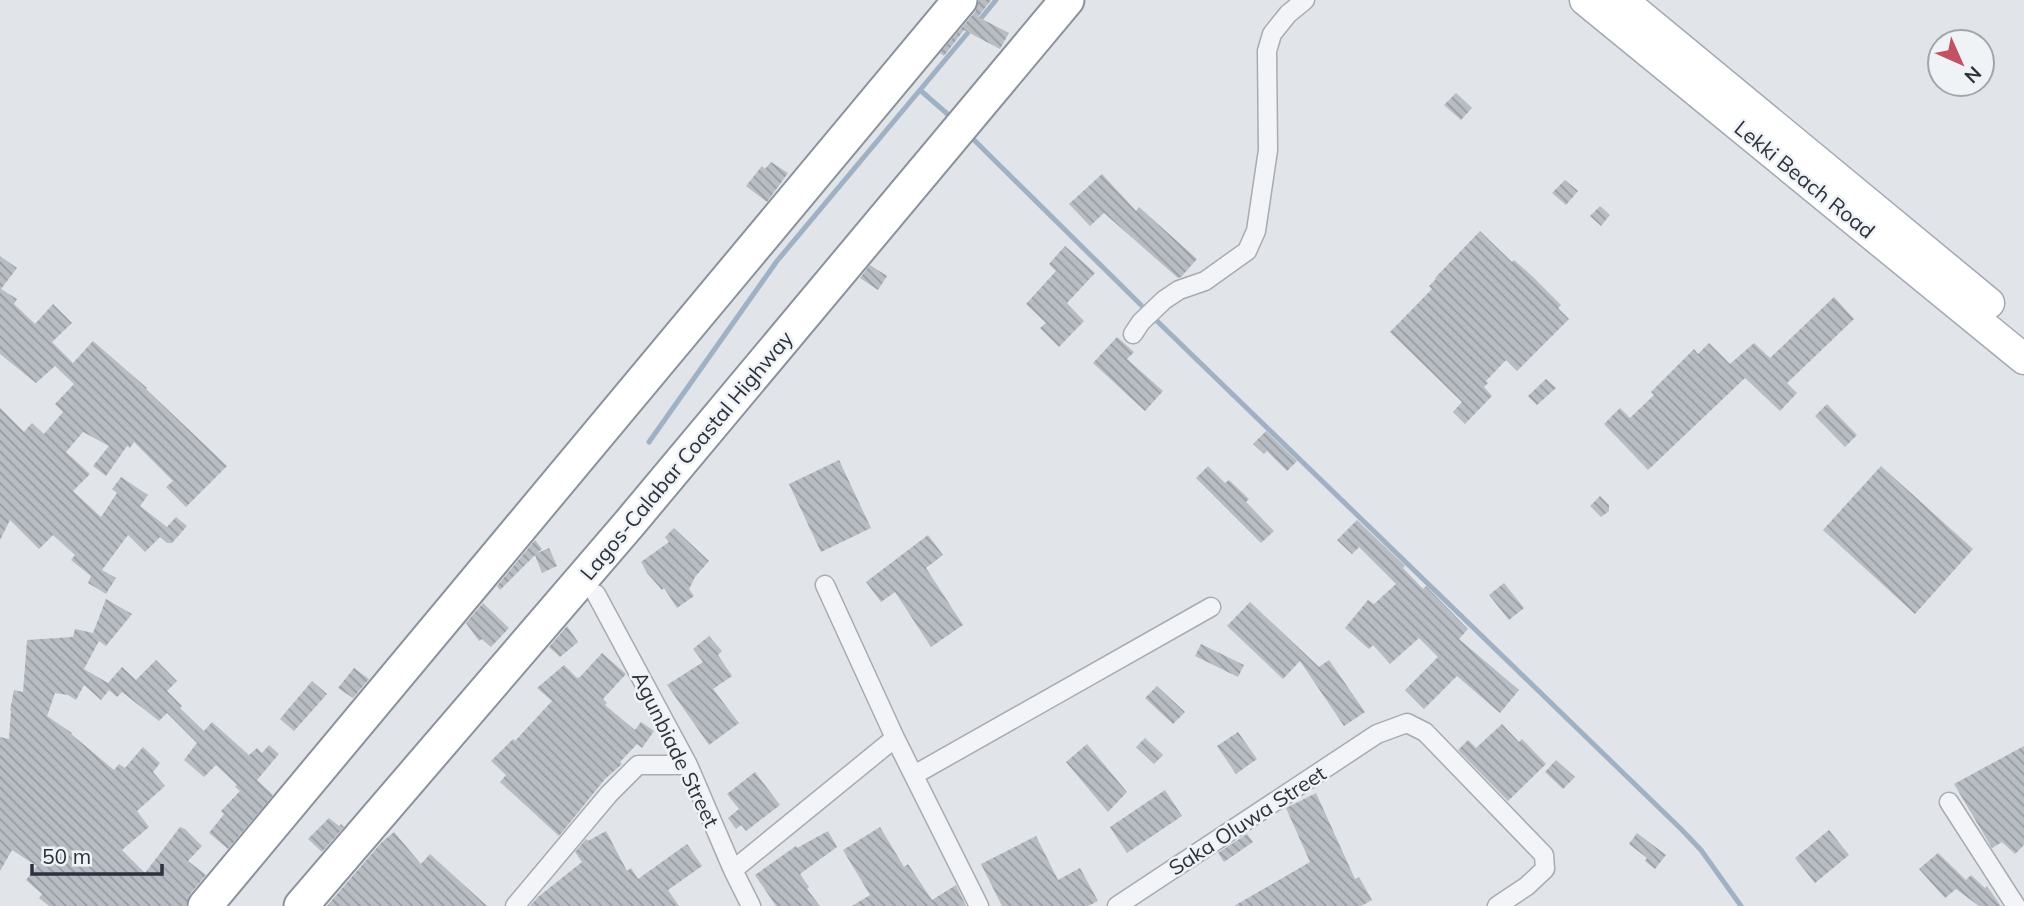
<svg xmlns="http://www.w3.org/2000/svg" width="2024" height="906" font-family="Mulish,sans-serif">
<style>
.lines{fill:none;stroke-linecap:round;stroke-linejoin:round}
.stream{stroke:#9fb2c5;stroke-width:5}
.building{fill:url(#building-back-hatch)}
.street-casing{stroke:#a7abb2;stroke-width:21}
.primary-casing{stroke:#a1a9b3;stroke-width:33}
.highway-casing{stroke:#8a929d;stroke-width:37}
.street{stroke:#f3f4f7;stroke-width:18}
.primary{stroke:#fff;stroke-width:30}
.highway{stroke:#fff;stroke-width:33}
.labels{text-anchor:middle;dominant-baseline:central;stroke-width:5;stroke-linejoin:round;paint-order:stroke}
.street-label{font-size:21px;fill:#2b323e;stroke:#f0f3f6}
</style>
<defs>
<pattern id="building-back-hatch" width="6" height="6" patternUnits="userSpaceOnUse" patternTransform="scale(1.75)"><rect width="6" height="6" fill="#b8bdc4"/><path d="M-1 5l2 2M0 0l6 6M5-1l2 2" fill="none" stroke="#969aa1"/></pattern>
</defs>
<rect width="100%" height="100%" fill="#e1e4e8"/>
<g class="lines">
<path class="stream" d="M 978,22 L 996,0
M 920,90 L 952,118
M 969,135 L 1141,305
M 1156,320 L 1681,829 L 1701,850 L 1741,906
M 649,442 L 777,261 L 971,29"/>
</g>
<path class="building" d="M 979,0 L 991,0 L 978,17 L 1009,33 L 1000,49 L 964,30 L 944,56 L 940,53 L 975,12 Z
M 1456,93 L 1472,108 L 1461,120 L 1444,105 Z
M 771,162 L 788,173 L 767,202 L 746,186 L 762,166 L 765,169 Z
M 1102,174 L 1136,211 L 1139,207 L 1197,259 L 1181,277 L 1178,278 L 1104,213 L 1090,226 L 1069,204 Z
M 1565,180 L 1578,191 L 1566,205 L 1552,193 Z
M 1600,206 L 1610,215 L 1601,226 L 1590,216 Z
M 1480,231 L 1512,262 L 1514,260 L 1531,275 L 1561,305 L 1558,308 L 1569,319 L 1517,371 L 1506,360 L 1486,381 L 1488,383 L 1484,387 L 1492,396 L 1465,424 L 1453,412 L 1462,402 L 1390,332 L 1432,289 L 1429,286 L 1436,279 L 1435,278 Z
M 1065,246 L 1095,273 L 1067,303 L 1084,321 L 1059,347 L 1040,328 L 1046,323 L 1026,304 L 1056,271 L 1049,264 Z
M 0,256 L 17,268 L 1,289 L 17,299 L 14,304 L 35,324 L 53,304 L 72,323 L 52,342 L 73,363 L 93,341 L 147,388 L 146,389 L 227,466 L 186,507 L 166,487 L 173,481 L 134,442 L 130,448 L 127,446 L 106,476 L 93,466 L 109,446 L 83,432 L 66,452 L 90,474 L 73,491 L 101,517 L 117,493 L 112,489 L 121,477 L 148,495 L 140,506 L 167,527 L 176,517 L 187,526 L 172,543 L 167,543 L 160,537 L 145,552 L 128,535 L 102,570 L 116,578 L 106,594 L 88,583 L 91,576 L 71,560 L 75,555 L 53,535 L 39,549 L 10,520 L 0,540 L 0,408 L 24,432 L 32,423 L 44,434 L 63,412 L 55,404 L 74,384 L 55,366 L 36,383 L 0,354 Z
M 870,265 L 887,276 L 878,290 L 860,278 Z
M 1834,297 L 1854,319 L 1787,383 L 1797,393 L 1780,411 L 1745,378 L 1648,470 L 1604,424 L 1620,408 L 1630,418 L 1654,395 L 1651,392 L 1694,349 L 1698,354 L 1709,343 L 1730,364 L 1754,343 L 1770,358 Z
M 1117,337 L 1134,352 L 1127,359 L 1163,391 L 1145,411 L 1093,363 Z
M 1546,379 L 1556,388 L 1537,405 L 1528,396 Z
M 1827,404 L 1857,435 L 1845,447 L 1815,416 Z
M 1266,431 L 1297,461 L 1287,471 L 1267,451 L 1264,454 L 1253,444 Z
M 839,460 L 871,528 L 821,552 L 789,484 Z
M 1208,466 L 1225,483 L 1229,480 L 1249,499 L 1246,502 L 1274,531 L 1261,543 L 1196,478 Z
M 1881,466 L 1973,549 L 1915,614 L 1823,530 Z
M 1600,496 L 1609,505 L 1609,511 L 1601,517 L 1590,506 Z
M 1357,520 L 1405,566 L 1403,568 L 1423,589 L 1426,586 L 1468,629 L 1459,639 L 1519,690 L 1500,713 L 1457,676 L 1424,709 L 1405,690 L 1438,657 L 1419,638 L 1390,664 L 1373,645 L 1369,649 L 1345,628 L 1368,600 L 1374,604 L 1396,584 L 1359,547 L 1352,554 L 1337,540 Z
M 674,528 L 709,561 L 695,577 L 689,589 L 694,596 L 677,608 L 664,588 L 662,590 L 647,573 L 641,562 L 669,542 L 665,537 Z
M 928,535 L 943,555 L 926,568 L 963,625 L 931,647 L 895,592 L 881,602 L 866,582 Z
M 535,540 L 542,549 L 537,553 L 549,548 L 557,566 L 542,573 L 535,555 L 500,590 L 497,586 Z
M 1504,583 L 1524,608 L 1509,620 L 1489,595 Z
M 106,599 L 132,614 L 106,646 L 99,641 L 84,669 L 108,683 L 122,667 L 136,680 L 156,660 L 177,681 L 167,691 L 182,706 L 180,708 L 204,731 L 212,722 L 249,755 L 257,748 L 262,753 L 269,745 L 279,754 L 257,780 L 273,795 L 228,849 L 209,833 L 224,814 L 221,811 L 240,791 L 235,787 L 237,785 L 216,765 L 204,777 L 184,760 L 197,743 L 167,713 L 159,721 L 122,692 L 117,697 L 109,690 L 101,700 L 84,685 L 76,700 L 68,695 L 55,693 L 47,716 L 72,733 L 71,734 L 114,770 L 119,764 L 125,768 L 143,747 L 160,763 L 153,772 L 165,786 L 137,811 L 149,827 L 122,850 L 145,873 L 180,827 L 185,829 L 202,846 L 188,861 L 206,875 L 190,894 L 186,906 L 49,906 L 39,898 L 42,894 L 26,880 L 37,866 L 12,850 L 0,871 L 0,737 L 9,739 L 11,711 L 10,711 L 14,690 L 23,692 L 27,640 L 73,637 L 75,629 L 93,633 Z
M 1250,602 L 1319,667 L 1329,660 L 1365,712 L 1344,726 L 1300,661 L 1283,679 L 1227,626 Z
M 483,603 L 509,628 L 491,647 L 482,639 L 479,641 L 466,623 Z
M 567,626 L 578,642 L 560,657 L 549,647 Z
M 709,636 L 722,651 L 718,655 L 732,676 L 713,689 L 739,723 L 709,745 L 667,685 L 703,662 L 693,649 Z
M 1201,644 L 1244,665 L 1238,677 L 1195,656 Z
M 602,653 L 626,674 L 603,699 L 607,703 L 605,705 L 635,730 L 641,722 L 654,731 L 642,748 L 637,744 L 620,762 L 622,764 L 605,779 L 559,836 L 500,782 L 506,775 L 491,761 L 513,739 L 515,741 L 552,701 L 537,688 L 564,665 L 577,678 L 580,677 Z
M 354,668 L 369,679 L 353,698 L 338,688 Z
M 312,681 L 327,694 L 294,731 L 280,719 Z
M 1157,686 L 1185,712 L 1173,724 L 1145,698 Z
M 1502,724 L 1519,742 L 1522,739 L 1546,764 L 1508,801 L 1458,750 L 1468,740 L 1476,748 Z
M 1238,732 L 1257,759 L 1236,774 L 1217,746 Z
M 1145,738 L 1163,755 L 1154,764 L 1136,747 Z
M 1087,744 L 1127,792 L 1108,812 L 1066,762 Z
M 2024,746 L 2024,845 L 2015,854 L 2002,842 L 1992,848 L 1954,784 Z
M 1556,760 L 1575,777 L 1563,789 L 1545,772 Z
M 755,772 L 780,805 L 746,831 L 741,825 L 736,829 L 728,818 L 739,809 L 727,794 Z
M 1165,790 L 1182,816 L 1127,853 L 1110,827 Z
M 1316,793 L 1355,879 L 1359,877 L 1372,900 L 1361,906 L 1234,906 L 1310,862 L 1286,808 Z
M 329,818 L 339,826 L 341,824 L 344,827 L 322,852 L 308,839 Z
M 880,827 L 904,867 L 908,864 L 932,900 L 956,885 L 966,906 L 852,906 L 870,895 L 843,850 Z
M 1829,830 L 1849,855 L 1815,883 L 1795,858 Z
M 606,831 L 627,871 L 631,868 L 638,879 L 687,844 L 702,866 L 668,890 L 679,906 L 530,906 L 538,897 L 582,862 L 575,852 L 586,839 L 588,841 Z
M 828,831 L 837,847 L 800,874 L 809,887 L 807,889 L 820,906 L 776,906 L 755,875 L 796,846 L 797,848 Z
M 394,832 L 421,864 L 430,854 L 487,906 L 327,906 L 381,843 Z
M 1637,833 L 1666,855 L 1655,869 L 1645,861 L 1647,858 L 1629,844 Z
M 1247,834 L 1253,842 L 1224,862 L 1218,853 Z
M 1036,836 L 1058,880 L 1080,868 L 1098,901 L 1088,906 L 1002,906 L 981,864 Z
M 1938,853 L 1966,880 L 1971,875 L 1985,888 L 1987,886 L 2001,906 L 1979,906 L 1956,889 L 1945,898 L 1919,869 Z"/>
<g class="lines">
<defs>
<path id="street" d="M 1133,334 L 1141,322 L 1164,300 L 1179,290 L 1205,281 L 1247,251 L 1256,231 L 1268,150 L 1267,51 L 1272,34 L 1288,14 L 1305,0
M 825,585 L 895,738 L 979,906
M 596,594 L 688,765 L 733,870 L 751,906
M 914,775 L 1211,607
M 1949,802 L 2016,906
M 733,870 L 895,738
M 515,906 L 609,794 L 638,765 L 688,765
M 1117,906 L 1377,734 L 1407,723 L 1425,732 L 1544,855 L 1545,869 L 1527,886 L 1497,906"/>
<path id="primary" d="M 1585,0 L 2024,359
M 1622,0 L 1989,303"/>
<path id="highway" d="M 205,906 L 960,0
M 301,906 L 629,524 L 1067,0"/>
</defs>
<use href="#street" class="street-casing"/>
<use href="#primary" class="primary-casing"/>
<use href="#highway" class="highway-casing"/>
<use href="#street" class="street"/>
<use href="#primary" class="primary"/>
<use href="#highway" class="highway"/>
</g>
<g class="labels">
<g class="street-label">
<text transform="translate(1805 179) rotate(39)">Lekki Beach Road</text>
<text transform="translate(686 455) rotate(-50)">Lagos-Calabar Coastal Highway</text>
<text transform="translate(676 749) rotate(64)">Agunbiade Street</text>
<text transform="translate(1247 820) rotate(-33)">Saka Oluwa Street</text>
</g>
</g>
<g transform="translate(1961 63) rotate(135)"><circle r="33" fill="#f0f3f6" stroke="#a1a6ac" stroke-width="2"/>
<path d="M0-5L12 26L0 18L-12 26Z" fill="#c15165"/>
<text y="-10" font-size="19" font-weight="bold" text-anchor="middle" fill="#2b323e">N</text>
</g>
<path d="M32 864v10h130v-10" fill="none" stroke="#2b323e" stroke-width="3.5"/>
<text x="42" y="864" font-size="21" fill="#2b323e" stroke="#f0f3f6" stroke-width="5" paint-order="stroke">50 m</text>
</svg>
